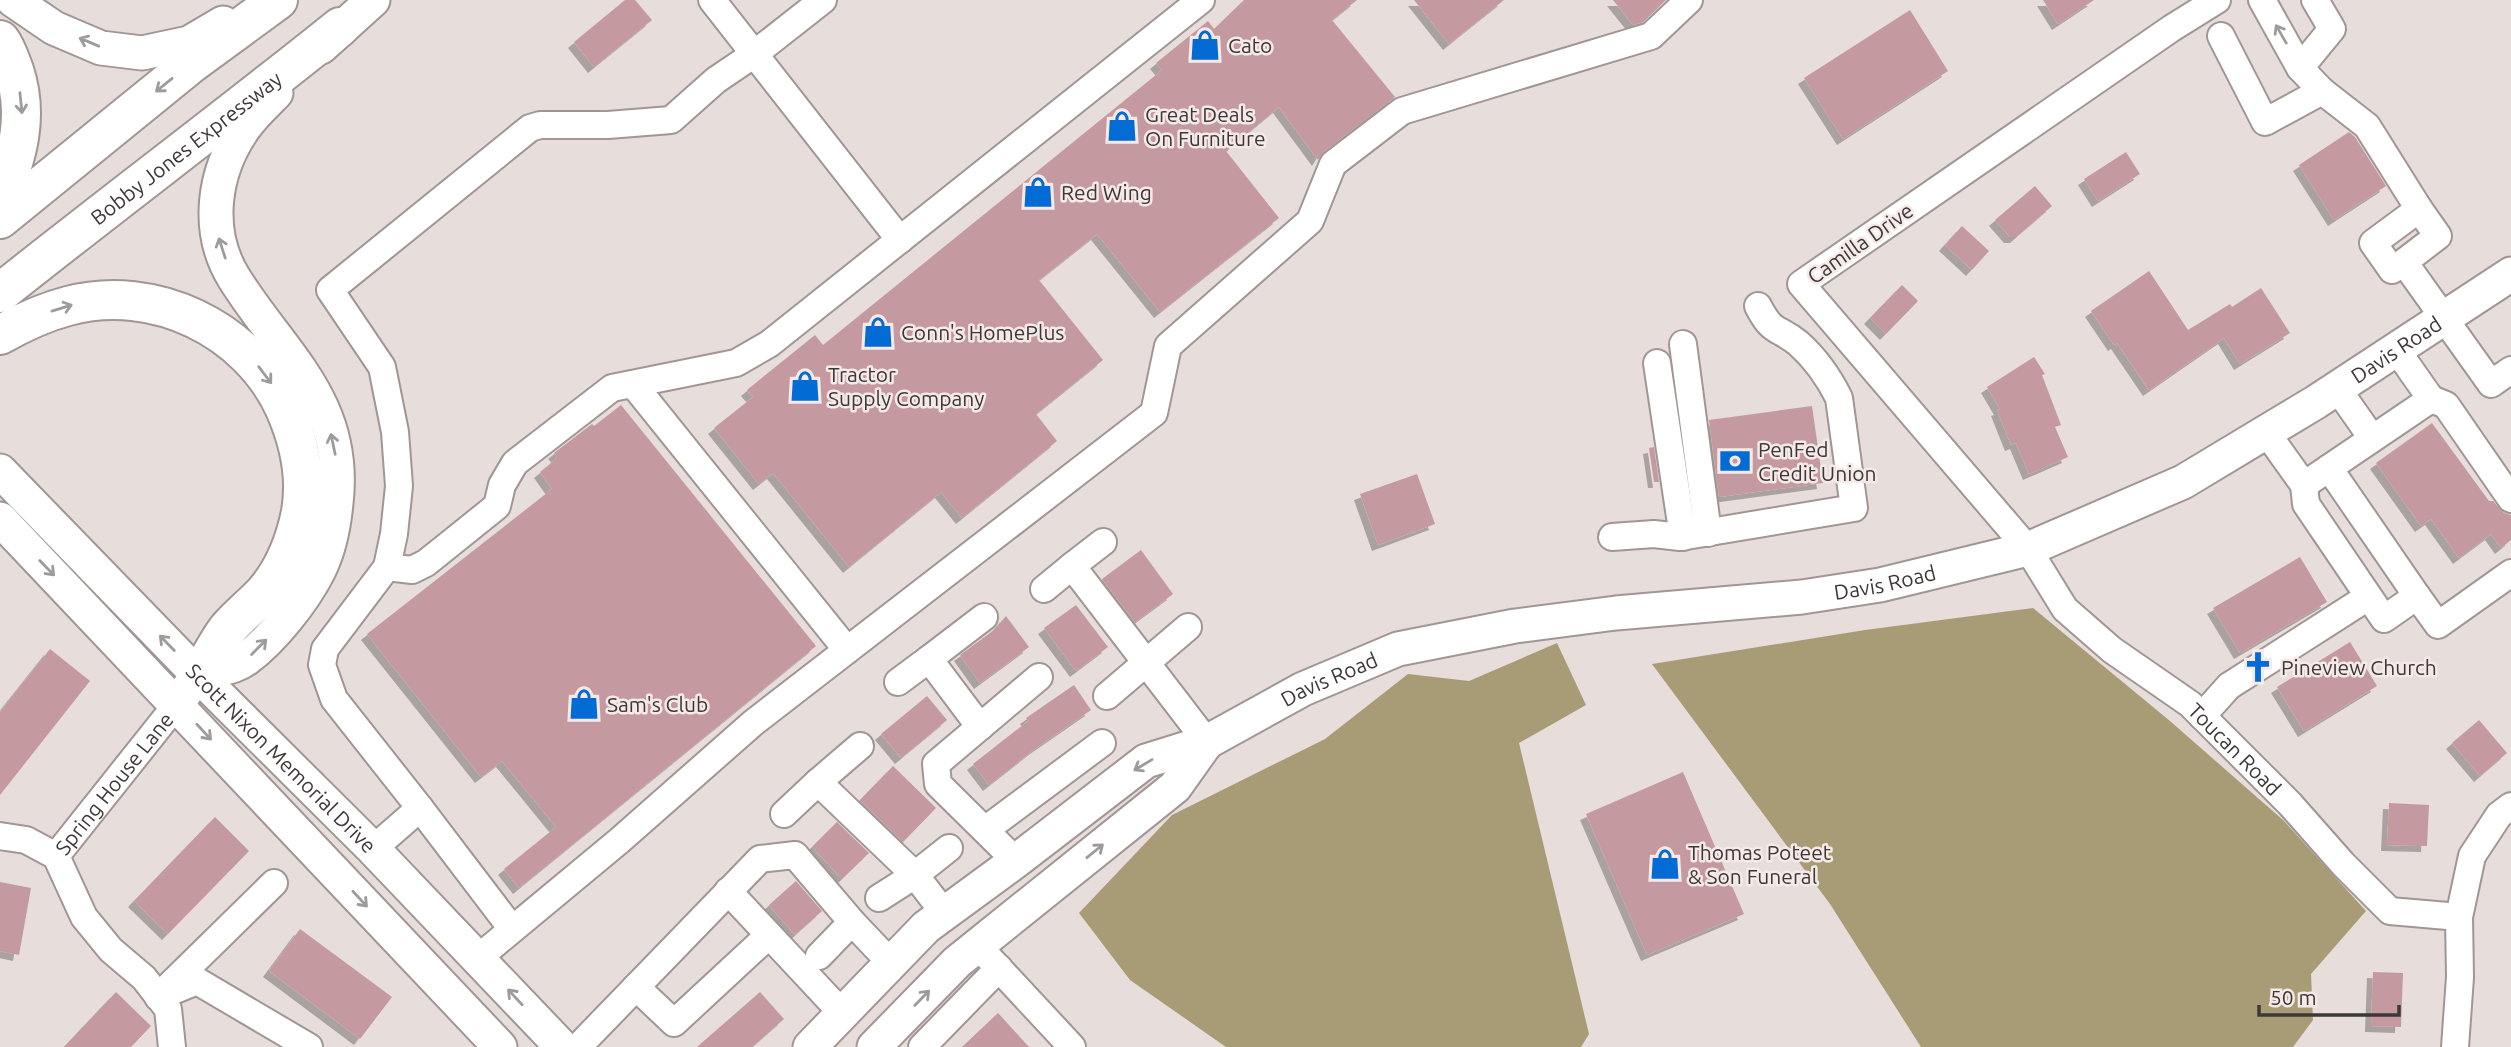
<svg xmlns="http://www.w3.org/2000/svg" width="2511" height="1047" font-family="Ubuntu,sans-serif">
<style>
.forest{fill:#a89c77}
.building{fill:#c599a0;filter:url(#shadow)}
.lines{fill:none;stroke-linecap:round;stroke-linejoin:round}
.minor-casing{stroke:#a09694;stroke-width:30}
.major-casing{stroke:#a09694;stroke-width:37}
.highway-casing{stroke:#a09694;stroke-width:42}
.minor{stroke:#fff;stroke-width:26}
.major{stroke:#fff;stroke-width:33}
.highway{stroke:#fff;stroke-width:38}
.oneway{stroke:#9e9c9b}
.labels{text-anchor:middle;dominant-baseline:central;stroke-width:5;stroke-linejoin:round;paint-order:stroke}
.poi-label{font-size:21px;fill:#3c3837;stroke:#f5eae7;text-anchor:start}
.street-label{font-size:21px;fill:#3c3837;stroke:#f5eae7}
</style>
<defs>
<filter id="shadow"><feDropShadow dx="-6" dy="6" stdDeviation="0" flood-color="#0004"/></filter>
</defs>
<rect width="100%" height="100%" fill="#e7ddda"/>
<path class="forest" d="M 2033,608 L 2170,721 L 2283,820 L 2366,911 L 2311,974 L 2313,1020 L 2293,1047 L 1921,1047 L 1830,904 L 1652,664 L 1865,630 Z
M 1557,643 L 1586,705 L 1519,743 L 1589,1034 L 1581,1047 L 1226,1047 L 1130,980 L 1079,913 L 1172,815 L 1325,739 L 1408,674 L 1469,681 Z"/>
<path class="building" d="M 625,0 L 635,0 L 652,20 L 594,67 L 574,42 Z
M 1244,0 L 1357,0 L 1332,20 L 1395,97 L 1323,152 L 1318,160 L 1279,107 L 1226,151 L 1279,218 L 1160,312 L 1097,234 L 1039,280 L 1103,360 L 1036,414 L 1057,441 L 962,518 L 941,492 L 849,567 L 773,473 L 759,484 L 714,428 L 753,397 L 747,390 L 815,335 L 823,345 L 1162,70 L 1156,63 L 1208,21 L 1214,29 Z
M 1414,0 L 1504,0 L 1449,44 Z
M 1613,0 L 1666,0 L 1643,22 L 1633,25 Z
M 2043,0 L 2094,0 L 2058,24 Z
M 1910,10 L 1948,71 L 1843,139 L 1804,78 Z
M 2349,132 L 2355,137 L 2386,186 L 2334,220 L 2299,165 Z
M 2126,152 L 2140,174 L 2098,201 L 2084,179 Z
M 2035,186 L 2052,206 L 2016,237 L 2010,237 L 1995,220 Z
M 1962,226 L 1989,251 L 1972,270 L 1945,245 Z
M 2149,271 L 2188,330 L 2230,304 L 2232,307 L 2261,288 L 2290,333 L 2240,364 L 2224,338 L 2149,390 L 2117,343 L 2114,345 L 2091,311 Z
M 1902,285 L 1918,301 L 1886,334 L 1870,318 Z
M 2034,357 L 2045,374 L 2042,375 L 2061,425 L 2055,427 L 2068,457 L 2029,474 L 2016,443 L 2011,445 L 1997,410 L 2000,409 L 1987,387 Z
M 621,405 L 816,646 L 519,888 L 504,869 L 556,827 L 502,761 L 481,777 L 367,634 L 552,489 L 540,472 L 555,460 L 557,456 L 554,453 L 592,424 L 594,426 Z
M 1812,406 L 1823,483 L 1719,497 L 1709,420 Z
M 2432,423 L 2489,501 L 2493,501 L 2504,513 L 2511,515 L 2511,540 L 2501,548 L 2491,534 L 2459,558 L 2431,519 L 2421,526 L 2376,463 Z
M 1654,447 L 1659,482 L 1654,482 L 1649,448 Z
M 1417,474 L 1435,524 L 1378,545 L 1360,494 Z
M 1141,550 L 1173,594 L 1135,622 L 1102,579 Z
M 2300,557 L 2327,602 L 2240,653 L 2213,608 Z
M 1076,605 L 1108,647 L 1076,671 L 1044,628 Z
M 1006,616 L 1029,647 L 980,683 L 960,655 L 994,630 Z
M 2350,642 L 2377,686 L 2304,731 L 2277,687 Z
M 50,649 L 90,681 L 0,795 L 0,712 Z
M 1074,685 L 1091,710 L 1036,748 L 989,785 L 973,764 L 1028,721 L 1026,718 Z
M 927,696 L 947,720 L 901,758 L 881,734 Z
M 2479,720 L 2507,753 L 2480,776 L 2452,743 Z
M 893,766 L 936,808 L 903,842 L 860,800 Z
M 1683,772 L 1744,914 L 1647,955 L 1586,814 Z
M 2389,803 L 2429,805 L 2427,846 L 2387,845 Z
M 215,817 L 249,851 L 168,934 L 134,901 Z
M 837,822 L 869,853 L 842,879 L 812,847 Z
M 796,881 L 822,911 L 795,935 L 769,905 Z
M 0,882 L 31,888 L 19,955 L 0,951 Z
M 300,929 L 392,997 L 360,1039 L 269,971 Z
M 2373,972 L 2403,973 L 2401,1027 L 2371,1026 Z
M 116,992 L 151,1026 L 131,1047 L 64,1047 Z
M 760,992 L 784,1019 L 752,1047 L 697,1047 Z
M 998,1013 L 1029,1047 L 962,1047 Z"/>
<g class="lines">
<defs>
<g id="minor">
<path d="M 712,0 L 900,240"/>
<path id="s1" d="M 2217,0 L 2172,28 L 1801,284 L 2028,549 L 2065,609 L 2112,650 L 2190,704 L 2290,804 L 2343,864 L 2390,911 L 2459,917"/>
<path d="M 2262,0 L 2300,68 L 2322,91 L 2367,126 L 2419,209"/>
<path d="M 2221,36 L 2265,122 L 2322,91"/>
<path d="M 2300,68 L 2332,29 L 2315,0"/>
<path d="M 2404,262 L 2392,270 L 2373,243 L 2419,209 L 2438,236 L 2404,262 L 2491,384 L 2511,370"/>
<path d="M 1683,344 L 1708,533"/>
<path d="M 1657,363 L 1683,537"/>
<path d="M 633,384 L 847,650"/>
<path d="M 2337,388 L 2372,438"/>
<path d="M 2431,399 L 2446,405 L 2511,499"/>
<path d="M 2266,432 L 2304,485 L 2431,399 L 2396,349"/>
<path d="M 2304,485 L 2306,504 L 2384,619 L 2417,596 L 2329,468"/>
<path d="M 1612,537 L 1654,534 L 1680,537 L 1854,508 L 1839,398 C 1829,378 1815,358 1798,343 C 1777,326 1773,335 1758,306"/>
<path d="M 1103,542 L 1072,566 L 1207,742"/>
<path d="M 387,567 L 412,570 L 426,563 L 497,506 L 502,485 L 515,463 L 612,388 L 736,363 L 769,344 L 1201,0"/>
<path d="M 1044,589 L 1072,566"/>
<path d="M 2417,596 L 2438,625 L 2511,573"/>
<path d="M 898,682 L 929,659"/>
<path d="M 1107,696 L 1188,627"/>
<path d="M 2202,716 L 2229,686 L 2368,597"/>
<path d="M 980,727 L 929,659 L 984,617"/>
<path d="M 860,746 L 818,782 L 915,875 L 945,914"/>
<path d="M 420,808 L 512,929"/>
<path d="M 784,814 L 818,782"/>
<path d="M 985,830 L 1102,743"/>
<path d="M 0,836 L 26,840 L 56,856"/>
<path d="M 373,849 L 420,808 L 334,699 L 322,665 L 325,649 L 387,567 L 394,534 L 399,486 L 395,432 L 382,367 L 330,290 L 530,128 L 540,125 L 608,125 L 671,120 L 716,80 L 753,55 L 823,0"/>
<path d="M 56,856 L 84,917 L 111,950 L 144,978 L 168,1009 L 172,1047"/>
<path id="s2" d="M 56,856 L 177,704"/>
<path d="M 1016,861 L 938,784 L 936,764 L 1039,677"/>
<path d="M 728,891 L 842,1013"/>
<path d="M 879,898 L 915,875 L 949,848"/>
<path d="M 978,946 L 1072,1047"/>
<path d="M 819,956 L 852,922"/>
<path d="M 478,958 L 619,841 L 753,723 L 1154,413 L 1168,346 L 1310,221 L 1333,164 L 1402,111 L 1651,36 L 1689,0"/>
<path d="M 636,987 L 674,1023 L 769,935"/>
<path d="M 167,988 L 274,883"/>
<path d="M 158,997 L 197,981 L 309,1047"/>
<path d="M 578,1047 L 760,859 L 795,855 L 852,922 L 890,962"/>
<path d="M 922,1047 L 999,968"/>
<path d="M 2455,1047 L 2460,977 L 2459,917 L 2472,856 L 2499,815 L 2511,806"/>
</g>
<g id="major">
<path d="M 13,0 L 54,28 L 101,48 L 142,53 L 189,43 L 223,23"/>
<path d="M 321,47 L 373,0"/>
<path id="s3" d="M 0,471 L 199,676 L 373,849 L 562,1047"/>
<path d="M 0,519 L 500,1047"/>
<path d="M 177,704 C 184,695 192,680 201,676 C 214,668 233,669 246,659 C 273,639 304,600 319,570 C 329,550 334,525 336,503 C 348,401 281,354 234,278 C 205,231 213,172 244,128 C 253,115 265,104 276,93"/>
<path id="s4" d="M 810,1047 L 926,927 L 1016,861 L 1146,761 L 1207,742 L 1303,689 L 1398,649 L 1515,626 L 1616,613 L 1802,597 L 1880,585 L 2028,549 L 2183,482 L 2316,402 L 2511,274"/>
<path d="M 874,1047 L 957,962 L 1175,787 L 1207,742"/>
</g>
<g id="highway">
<path d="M 0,40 C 7,49 10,60 14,70 C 29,115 18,156 0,198"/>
<path d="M 0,219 L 192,63 L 278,0"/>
<path id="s5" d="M 0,293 C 113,203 228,117 340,27"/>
<path d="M 0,335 C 21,323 45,312 68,306 C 154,283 249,329 285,409 C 299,441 307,477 301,512 C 295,542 284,570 264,593 C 252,606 237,617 226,631 C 216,645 208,661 199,676"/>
</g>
</defs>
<use href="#minor" class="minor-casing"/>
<use href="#major" class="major-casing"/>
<use href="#highway" class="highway-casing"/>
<use href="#minor" class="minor"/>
<use href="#major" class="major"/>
<use href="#highway" class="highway"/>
</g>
<defs><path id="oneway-shaft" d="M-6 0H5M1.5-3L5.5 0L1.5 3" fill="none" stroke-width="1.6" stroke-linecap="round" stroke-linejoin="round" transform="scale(1.75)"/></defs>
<g class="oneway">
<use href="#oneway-shaft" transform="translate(2281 34) rotate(-120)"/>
<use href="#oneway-shaft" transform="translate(89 42) rotate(-157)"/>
<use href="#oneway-shaft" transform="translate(164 85) rotate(141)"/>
<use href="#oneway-shaft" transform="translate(21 103) rotate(84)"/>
<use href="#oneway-shaft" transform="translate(222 248) rotate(-108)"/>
<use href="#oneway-shaft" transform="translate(62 308) rotate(-17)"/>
<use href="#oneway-shaft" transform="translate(265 375) rotate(53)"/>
<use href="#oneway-shaft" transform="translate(333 444) rotate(-102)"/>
<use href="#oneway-shaft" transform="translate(47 568) rotate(46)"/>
<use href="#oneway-shaft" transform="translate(167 643) rotate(-134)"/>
<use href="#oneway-shaft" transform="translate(259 647) rotate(-45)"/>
<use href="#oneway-shaft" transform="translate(204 732) rotate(47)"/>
<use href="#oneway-shaft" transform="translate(1143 765) rotate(149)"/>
<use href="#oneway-shaft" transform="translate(1095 851) rotate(-39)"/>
<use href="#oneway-shaft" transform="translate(360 899) rotate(47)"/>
<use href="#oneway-shaft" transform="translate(515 997) rotate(-133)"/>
<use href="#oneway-shaft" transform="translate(922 998) rotate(-46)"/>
</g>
<defs>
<symbol id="shop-bare" viewBox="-9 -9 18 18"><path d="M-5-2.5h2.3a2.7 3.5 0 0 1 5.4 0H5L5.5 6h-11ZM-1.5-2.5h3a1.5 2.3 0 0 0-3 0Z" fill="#036cd4" stroke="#f5eae7" stroke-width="2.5" paint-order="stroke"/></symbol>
<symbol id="bank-bare" viewBox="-9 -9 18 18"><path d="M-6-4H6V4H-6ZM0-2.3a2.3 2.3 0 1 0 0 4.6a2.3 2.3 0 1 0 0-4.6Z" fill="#036cd4" stroke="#f5eae7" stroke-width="2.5" paint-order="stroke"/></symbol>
<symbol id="church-bare" viewBox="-9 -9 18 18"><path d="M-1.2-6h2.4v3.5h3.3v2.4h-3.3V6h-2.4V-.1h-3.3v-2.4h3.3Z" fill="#036cd4" stroke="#f5eae7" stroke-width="2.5" paint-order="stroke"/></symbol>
</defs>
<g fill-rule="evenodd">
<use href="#shop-bare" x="1183" y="23" width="44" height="44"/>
<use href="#shop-bare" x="1100" y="104" width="44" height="44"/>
<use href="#shop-bare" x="1016" y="170" width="44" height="44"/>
<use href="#shop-bare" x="856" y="310" width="44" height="44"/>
<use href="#shop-bare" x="783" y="364" width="44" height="44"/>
<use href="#bank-bare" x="1713" y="439" width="44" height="44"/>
<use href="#church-bare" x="2236" y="645" width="44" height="44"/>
<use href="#shop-bare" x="562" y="682" width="44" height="44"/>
<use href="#shop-bare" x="1643" y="842" width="44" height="44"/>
</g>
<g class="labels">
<g class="poi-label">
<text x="1228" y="45">Cato</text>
<text x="1145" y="114">Great Deals<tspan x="1145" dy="24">On Furniture</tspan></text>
<text x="1061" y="192">Red Wing</text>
<text x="901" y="332">Conn's HomePlus</text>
<text x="828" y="374">Tractor<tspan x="828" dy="24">Supply Company</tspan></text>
<text x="1758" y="449">PenFed<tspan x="1758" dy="24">Credit Union</tspan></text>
<text x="2281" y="667">Pineview Church</text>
<text x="607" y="704">Sam's Club</text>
<text x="1688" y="852">Thomas Poteet<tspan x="1688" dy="24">&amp; Son Funeral</tspan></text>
</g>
<g class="street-label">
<text stroke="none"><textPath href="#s5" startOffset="236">Bobby Jones Expressway</textPath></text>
<text transform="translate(1860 243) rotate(-35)">Camilla Drive</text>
<text stroke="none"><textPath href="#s4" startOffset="1778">Davis Road</textPath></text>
<text stroke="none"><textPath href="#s4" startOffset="1211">Davis Road</textPath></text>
<text stroke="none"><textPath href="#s4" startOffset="644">Davis Road</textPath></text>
<text stroke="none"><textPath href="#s1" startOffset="1144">Toucan Road</textPath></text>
<text stroke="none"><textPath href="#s3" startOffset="402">Scott Nixon Memorial Drive</textPath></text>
<text stroke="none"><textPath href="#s2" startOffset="93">Spring House Lane</textPath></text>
</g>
</g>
<path d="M2259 1005v10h140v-10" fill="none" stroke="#3c3837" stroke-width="3.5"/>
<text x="2270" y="1005" font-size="21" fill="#3c3837" stroke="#f5eae7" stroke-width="5" paint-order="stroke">50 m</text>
</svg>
